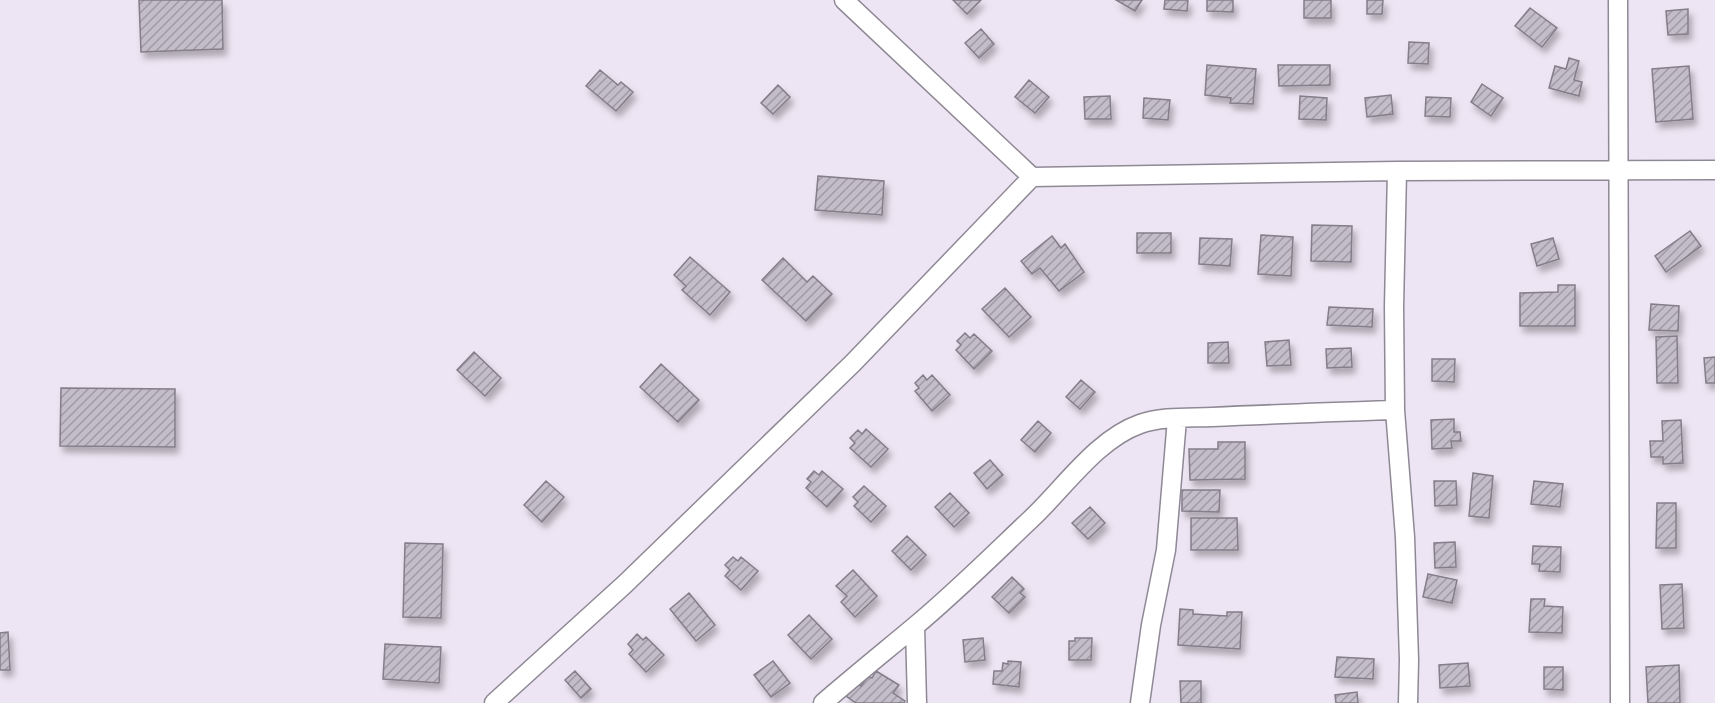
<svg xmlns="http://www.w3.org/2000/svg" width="1715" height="703" font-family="Spectral,serif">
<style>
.building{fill:url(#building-hatch);stroke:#847d8a;stroke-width:1.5;filter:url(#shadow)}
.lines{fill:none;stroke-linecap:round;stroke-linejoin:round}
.minor-casing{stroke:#8f8895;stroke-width:21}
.minor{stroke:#fff;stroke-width:18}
</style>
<defs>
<pattern id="building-hatch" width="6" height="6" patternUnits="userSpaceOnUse" patternTransform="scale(1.5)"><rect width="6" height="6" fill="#c3bcc9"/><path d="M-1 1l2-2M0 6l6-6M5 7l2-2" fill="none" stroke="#a09aa5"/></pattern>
<filter id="shadow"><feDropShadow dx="3.5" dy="6" stdDeviation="3" flood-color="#0004"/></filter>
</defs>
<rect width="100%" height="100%" fill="#ede5f3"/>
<path class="building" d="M 139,0 L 222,0 L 223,49 L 141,52 Z
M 953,0 L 981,0 L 967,14 Z
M 1116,0 L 1142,0 L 1135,11 Z
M 1165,0 L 1188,0 L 1187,11 L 1164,9 Z
M 1207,0 L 1233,0 L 1233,12 L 1207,11 Z
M 1304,0 L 1331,0 L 1331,18 L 1304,18 Z
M 1367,0 L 1383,0 L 1382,14 L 1367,14 Z
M 1530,8 L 1557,28 L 1542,47 L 1515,26 Z
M 1688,9 L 1688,34 L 1668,35 L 1666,11 Z
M 981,29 L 994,44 L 979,58 L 965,43 Z
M 1409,42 L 1429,43 L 1428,64 L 1408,63 Z
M 1569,58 L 1579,61 L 1574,80 L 1582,82 L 1579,96 L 1549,88 L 1555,66 L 1566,69 Z
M 1207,65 L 1256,69 L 1253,104 L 1230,103 L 1231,98 L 1205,95 Z
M 1278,65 L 1330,65 L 1330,85 L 1279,86 Z
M 1689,66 L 1693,119 L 1656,122 L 1652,69 Z
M 600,70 L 618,85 L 621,82 L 633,92 L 616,111 L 586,86 Z
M 1029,80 L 1049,97 L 1035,113 L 1015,97 Z
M 1482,84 L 1503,98 L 1491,116 L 1471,102 Z
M 778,85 L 790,97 L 773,114 L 761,103 Z
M 1391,95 L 1393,114 L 1367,117 L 1365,98 Z
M 1110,96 L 1111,119 L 1085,119 L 1084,97 Z
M 1300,96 L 1327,98 L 1326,120 L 1299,119 Z
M 1426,97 L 1451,98 L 1450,117 L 1425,116 Z
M 1144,98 L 1170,100 L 1168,120 L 1143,118 Z
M 818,176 L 884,181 L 882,215 L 815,210 Z
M 1312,225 L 1352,226 L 1351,262 L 1311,261 Z
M 1690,231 L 1701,246 L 1666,272 L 1655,256 Z
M 1137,233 L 1171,233 L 1171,253 L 1137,253 Z
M 1261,235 L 1293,237 L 1291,276 L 1258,274 Z
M 1052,236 L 1061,248 L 1065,244 L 1084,272 L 1059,291 L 1040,268 L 1032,274 L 1021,261 Z
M 1200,238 L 1232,239 L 1230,266 L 1199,264 Z
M 1553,238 L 1559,259 L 1537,266 L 1531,244 Z
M 690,257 L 730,292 L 710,315 L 682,290 L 686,286 L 674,275 Z
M 783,258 L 807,282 L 813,276 L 832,294 L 806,321 L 762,280 Z
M 1558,285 L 1575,285 L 1575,326 L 1520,326 L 1520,293 L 1558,292 Z
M 1005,288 L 1031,317 L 1009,337 L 982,309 Z
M 1651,304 L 1679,306 L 1678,331 L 1649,330 Z
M 1329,307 L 1373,309 L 1372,327 L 1327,325 Z
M 965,333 L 970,338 L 974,334 L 992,351 L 974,369 L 956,350 L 961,345 L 957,341 Z
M 1677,336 L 1678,383 L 1657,383 L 1656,337 Z
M 1289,340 L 1291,365 L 1267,366 L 1265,342 Z
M 1228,342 L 1229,363 L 1208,363 L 1208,343 Z
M 1351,348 L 1352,367 L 1327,368 L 1326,349 Z
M 474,352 L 501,378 L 485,396 L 457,370 Z
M 1715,357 L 1715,383 L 1706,383 L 1704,358 Z
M 1432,359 L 1455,359 L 1454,382 L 1432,381 Z
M 661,364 L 699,400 L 678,422 L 640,387 Z
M 923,375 L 927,380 L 932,375 L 950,395 L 932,411 L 915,391 L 919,388 L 915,383 Z
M 1081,380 L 1095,392 L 1080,409 L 1066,397 Z
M 61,388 L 175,389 L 175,447 L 60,446 Z
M 1454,419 L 1454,432 L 1460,432 L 1461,441 L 1451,441 L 1452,448 L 1432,449 L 1431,420 Z
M 1681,420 L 1683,463 L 1663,464 L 1663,457 L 1651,457 L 1650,441 L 1663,441 L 1662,421 Z
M 1038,421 L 1051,433 L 1035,452 L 1021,440 Z
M 866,429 L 888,449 L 871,467 L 850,448 L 855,443 L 850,438 L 858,430 L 862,434 Z
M 1218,442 L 1245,442 L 1245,479 L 1190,480 L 1189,449 L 1218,449 Z
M 990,460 L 1003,475 L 987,489 L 974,473 Z
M 814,471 L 819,475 L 822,471 L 843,489 L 827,507 L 806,488 L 811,482 L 807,479 Z
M 1473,473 L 1493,476 L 1489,518 L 1469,516 Z
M 546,481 L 564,497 L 542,522 L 524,505 Z
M 1434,481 L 1456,481 L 1457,505 L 1435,506 Z
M 1534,481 L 1563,484 L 1560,507 L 1531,504 Z
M 864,486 L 886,506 L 871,522 L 854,506 L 858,502 L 853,497 Z
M 1182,490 L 1220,490 L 1219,512 L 1182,511 Z
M 950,493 L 969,513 L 954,527 L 935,507 Z
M 1657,503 L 1676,503 L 1676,548 L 1656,548 Z
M 1090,507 L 1105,523 L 1088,539 L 1072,523 Z
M 1191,518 L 1237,518 L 1238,550 L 1191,550 Z
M 907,536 L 926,555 L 911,570 L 892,551 Z
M 1455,542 L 1456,567 L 1435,568 L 1434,543 Z
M 405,543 L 443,544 L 441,618 L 403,617 Z
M 1533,546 L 1561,547 L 1560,572 L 1539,571 L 1540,564 L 1532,564 Z
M 733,557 L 738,561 L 741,557 L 758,571 L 741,590 L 725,576 L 730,570 L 725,565 Z
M 853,570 L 877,596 L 855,617 L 841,602 L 847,596 L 836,586 Z
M 1428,574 L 1457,580 L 1452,603 L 1423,597 Z
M 1012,577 L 1024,589 L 1020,593 L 1025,597 L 1009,613 L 992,597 Z
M 1682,584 L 1684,628 L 1662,629 L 1660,585 Z
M 689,593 L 715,625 L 696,641 L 670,609 Z
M 1531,599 L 1545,599 L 1544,606 L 1563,607 L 1562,633 L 1529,632 Z
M 1180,609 L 1193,610 L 1193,614 L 1227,616 L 1227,612 L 1242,612 L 1240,649 L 1178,645 Z
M 809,615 L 832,639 L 811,659 L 788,635 Z
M 8,632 L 10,670 L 0,670 L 0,633 Z
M 637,634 L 643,640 L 646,637 L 664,655 L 646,672 L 629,654 L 633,650 L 628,644 Z
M 983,638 L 985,660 L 965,662 L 963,640 Z
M 1075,638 L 1092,638 L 1091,660 L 1069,660 L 1069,641 L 1075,641 Z
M 385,644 L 441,647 L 439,683 L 383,679 Z
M 1337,657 L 1374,659 L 1373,679 L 1335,677 Z
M 773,661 L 790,683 L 771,697 L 754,675 Z
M 1008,661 L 1021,662 L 1019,687 L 993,684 L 994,671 L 1002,671 L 1003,663 L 1008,664 Z
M 1468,663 L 1470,686 L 1440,688 L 1439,665 Z
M 1679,665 L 1680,703 L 1648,703 L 1646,667 Z
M 1544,667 L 1563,667 L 1563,690 L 1544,689 Z
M 575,671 L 591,689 L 581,698 L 565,680 Z
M 876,671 L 899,685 L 893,693 L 905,701 L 904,703 L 856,703 L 846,696 L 855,683 L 861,686 L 868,676 L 872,678 Z
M 1180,681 L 1201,681 L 1201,703 L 1181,703 Z
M 1357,692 L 1358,703 L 1336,703 L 1335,695 Z"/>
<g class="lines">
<defs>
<path id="minor" d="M 844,0 L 1032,177 L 1397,171 L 1715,170
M 1618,0 L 1620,703
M 1397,171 L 1394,307 L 1395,410 L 1405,537 L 1409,660 L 1408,703
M 915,626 L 917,703
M 494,703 L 625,584 L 853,363 L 1032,177
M 823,703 C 853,677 884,652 914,627 C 955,593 993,555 1031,519 C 1064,488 1097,439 1140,424 C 1162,416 1189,418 1212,417 C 1273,414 1334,412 1395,410
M 1140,703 L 1151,625 L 1166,550 L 1177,419"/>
</defs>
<use href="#minor" class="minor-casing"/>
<use href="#minor" class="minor"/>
</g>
</svg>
